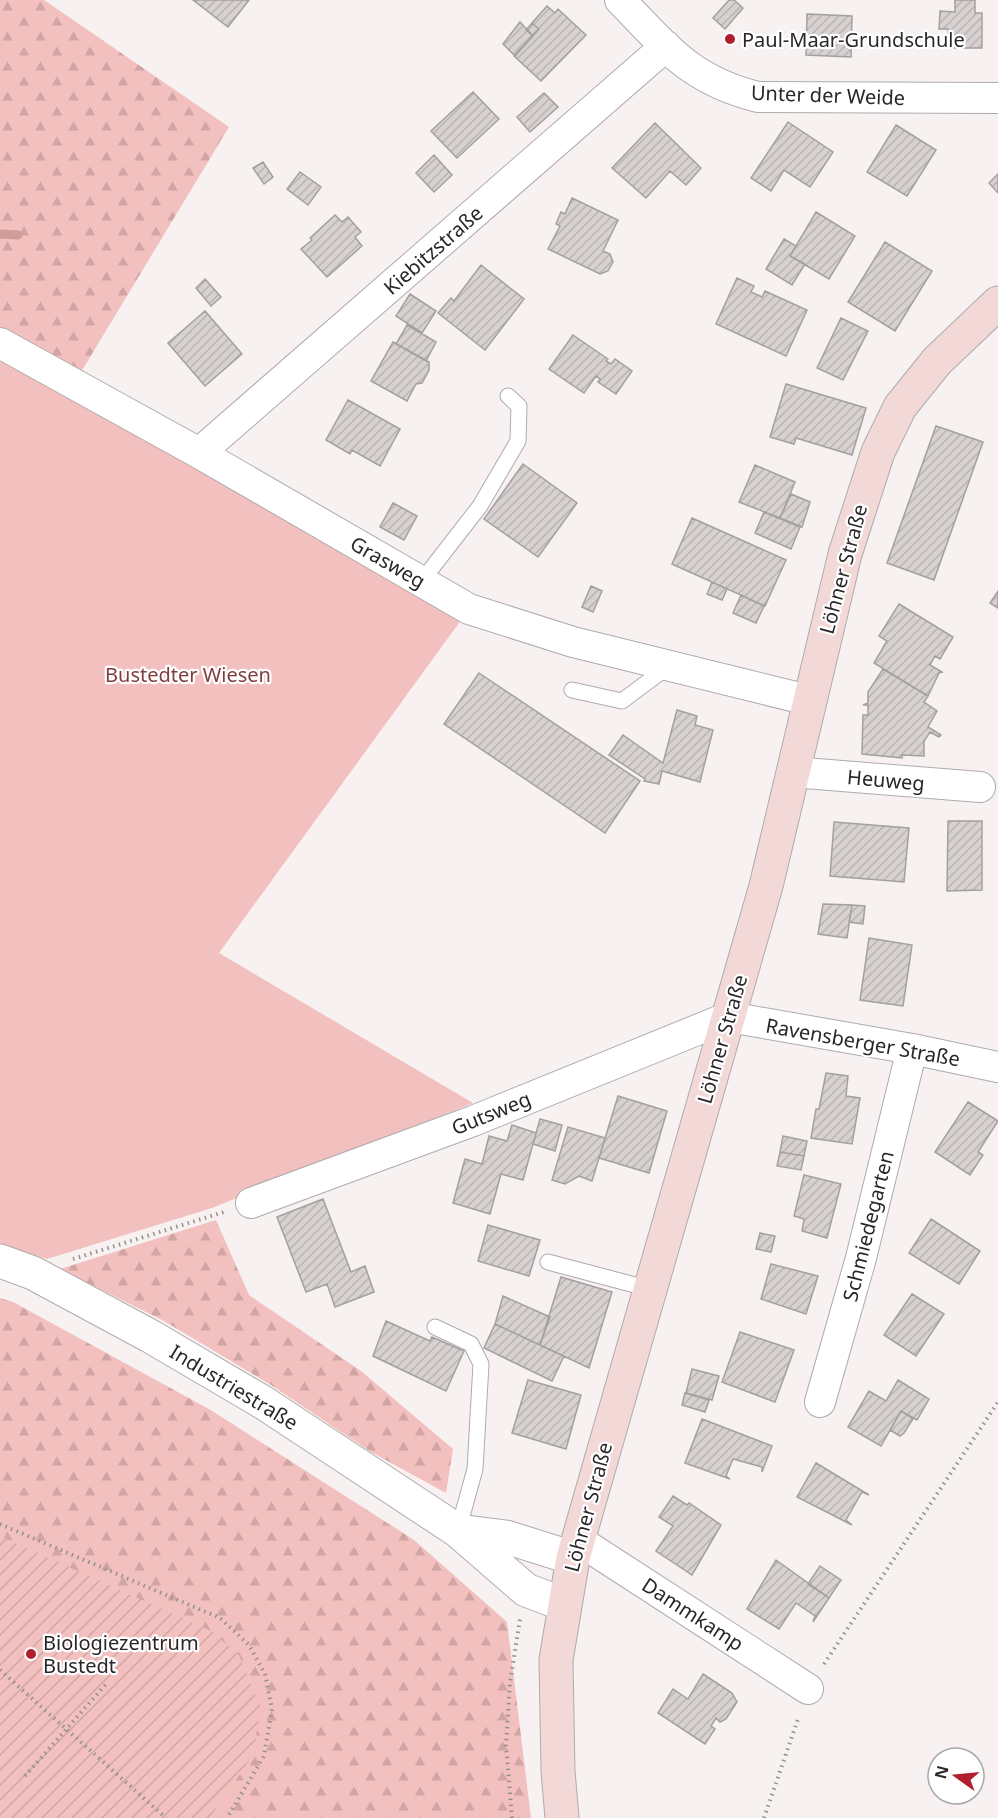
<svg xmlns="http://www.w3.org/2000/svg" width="998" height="1818" font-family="'Noto Sans',sans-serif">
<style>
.forest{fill:url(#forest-firs)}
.park{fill:#f2c0be}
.garden{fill:url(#garden-furrows)}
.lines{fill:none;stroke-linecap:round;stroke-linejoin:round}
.stream{stroke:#d19c9a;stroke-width:9}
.building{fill:url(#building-hatch);stroke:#a59f9f;stroke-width:1.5}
.service-casing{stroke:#b0abab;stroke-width:17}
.minor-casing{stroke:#b0abab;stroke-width:32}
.tertiary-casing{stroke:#b0abab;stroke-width:35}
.secondary-casing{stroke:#b0abab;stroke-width:35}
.path{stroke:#949090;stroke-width:4;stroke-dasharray:1.5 4.5;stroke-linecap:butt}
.service{stroke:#fff;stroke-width:15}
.minor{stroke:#fff;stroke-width:30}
.tertiary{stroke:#fff;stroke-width:33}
.secondary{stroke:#f2d9d8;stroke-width:33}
.poi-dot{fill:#b11e30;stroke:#fff;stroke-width:2}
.labels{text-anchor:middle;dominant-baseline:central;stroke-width:4.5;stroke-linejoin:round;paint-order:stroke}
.poi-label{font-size:20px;fill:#282626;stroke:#fff;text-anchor:start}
.street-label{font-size:20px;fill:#282626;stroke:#fff}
.park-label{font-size:20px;fill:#813d3e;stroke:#fff}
</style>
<defs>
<pattern id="forest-firs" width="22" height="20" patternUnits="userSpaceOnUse" patternTransform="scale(1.5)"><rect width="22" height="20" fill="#f2c0be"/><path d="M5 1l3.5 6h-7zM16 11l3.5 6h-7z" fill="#d0a5a3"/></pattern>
<pattern id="garden-furrows" width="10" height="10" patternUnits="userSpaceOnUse" patternTransform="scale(1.5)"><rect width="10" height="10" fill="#f2c0be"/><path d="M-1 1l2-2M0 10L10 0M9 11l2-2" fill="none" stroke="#d0a5a3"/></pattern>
<pattern id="building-hatch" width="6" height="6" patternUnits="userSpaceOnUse" patternTransform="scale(1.5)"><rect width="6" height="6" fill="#d7d1d1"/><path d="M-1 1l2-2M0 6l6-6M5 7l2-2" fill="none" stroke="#b9b3b3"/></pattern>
</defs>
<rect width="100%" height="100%" fill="#f7f1f1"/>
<path class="forest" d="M 0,0 L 44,0 L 229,127 L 81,372 L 0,329 Z
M 216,1220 L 249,1295 L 361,1371 L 453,1449 L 446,1493 L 371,1452 L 271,1385 L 164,1321 L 60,1269 Z
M 0,1298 L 13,1302 L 209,1409 L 414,1540 L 507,1622 L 531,1818 L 210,1818 L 254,1752 L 0,1536 Z"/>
<path class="park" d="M 0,355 L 464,616 L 219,953 L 473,1103 L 212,1208 L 47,1259 L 0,1244 Z"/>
<path class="garden" d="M 0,1536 L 211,1631 L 239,1655 L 260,1706 L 254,1753 L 210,1818 L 0,1818 Z"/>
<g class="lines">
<path class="stream" d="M 0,234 L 18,235"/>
</g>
<path class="building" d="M 193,0 L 249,0 L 228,27 Z
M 729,0 L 734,0 L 743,8 L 725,29 L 713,18 Z
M 955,0 L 975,0 L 975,13 L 982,13 L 982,48 L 948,48 L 948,29 L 939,29 L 940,11 L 955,12 Z
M 547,6 L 555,13 L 558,9 L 586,35 L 541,81 L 514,56 L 539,29 L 532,23 Z
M 807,14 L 852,16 L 851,57 L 806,55 Z
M 520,22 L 533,36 L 515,56 L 503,44 Z
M 532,23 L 539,29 L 533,36 L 526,30 Z
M 473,92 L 499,119 L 457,158 L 431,131 Z
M 544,93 L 558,107 L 530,132 L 517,117 Z
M 788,122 L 833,152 L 810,187 L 784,170 L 771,191 L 751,178 Z
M 655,123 L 701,168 L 686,185 L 670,171 L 646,198 L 612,168 Z
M 896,125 L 936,150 L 907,196 L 867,172 Z
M 434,155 L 452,175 L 434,192 L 416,173 Z
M 263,162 L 273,177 L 264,184 L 253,168 Z
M 300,172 L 321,187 L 308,205 L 287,189 Z
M 998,174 L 998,193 L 989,183 Z
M 572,198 L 618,220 L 603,251 L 610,254 L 613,262 L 608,271 L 600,274 L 548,249 L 560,226 L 556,224 L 561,212 L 565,214 Z
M 816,212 L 855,236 L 829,279 L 790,256 Z
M 335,215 L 342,222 L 348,217 L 361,232 L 355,237 L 362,246 L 327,277 L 301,249 L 312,240 L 310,238 Z
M 784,239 L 796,246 L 790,256 L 805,264 L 792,285 L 766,269 Z
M 885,242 L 932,271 L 895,331 L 848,302 Z
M 481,265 L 524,299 L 485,350 L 438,313 L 451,298 L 454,301 Z
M 737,278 L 754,286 L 751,292 L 762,297 L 765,291 L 807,310 L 786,356 L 716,324 Z
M 205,279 L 221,297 L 211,306 L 196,288 Z
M 410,294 L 436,311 L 422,333 L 396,316 Z
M 205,311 L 242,354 L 205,386 L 168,343 Z
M 841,318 L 868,331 L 843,380 L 817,368 Z
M 407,325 L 436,342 L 426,361 L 396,344 Z
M 573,335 L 608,359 L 606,361 L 611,364 L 615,359 L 632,371 L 616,394 L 598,382 L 600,379 L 596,376 L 584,393 L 549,369 Z
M 393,342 L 429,362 L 429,370 L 422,383 L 416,384 L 407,401 L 371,381 Z
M 786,384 L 866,408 L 852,455 L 796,438 L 794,444 L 770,437 Z
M 348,400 L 400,429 L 380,466 L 352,450 L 350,454 L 326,440 Z
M 936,426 L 983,442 L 934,580 L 887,563 Z
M 523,464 L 577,503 L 538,557 L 484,519 Z
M 755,465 L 795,482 L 780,518 L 739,502 Z
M 791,494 L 810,502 L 802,527 L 780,518 Z
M 393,503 L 417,516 L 404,540 L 380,527 Z
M 764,512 L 800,527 L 791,549 L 755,533 Z
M 692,518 L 786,560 L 765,606 L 672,564 Z
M 712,582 L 727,589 L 722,600 L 707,594 Z
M 591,586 L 602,591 L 593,612 L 582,607 Z
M 998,591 L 998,608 L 990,603 Z
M 741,595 L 764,606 L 756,623 L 733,613 Z
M 899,604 L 953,637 L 940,659 L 935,656 L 930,665 L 942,672 L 939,673 L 928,696 L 874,663 L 887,641 L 879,636 Z
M 883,669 L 928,696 L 924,702 L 937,711 L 928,727 L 941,735 L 939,737 L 930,732 L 924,741 L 924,756 L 902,755 L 902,758 L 862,754 L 863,715 L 868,715 L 868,705 L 863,705 L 868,703 L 868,692 Z
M 479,673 L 640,781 L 605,833 L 444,724 Z
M 677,710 L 697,716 L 695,725 L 713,730 L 700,782 L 662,771 L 659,784 L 644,781 L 645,779 L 609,755 L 623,735 L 663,763 Z
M 948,821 L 982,821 L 982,890 L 947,891 Z
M 834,822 L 909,828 L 904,882 L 830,876 Z
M 823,904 L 852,905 L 847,938 L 818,934 Z
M 852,905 L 865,906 L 863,924 L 849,922 Z
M 869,938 L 912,945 L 903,1006 L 860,1000 Z
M 826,1073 L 848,1076 L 846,1096 L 860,1098 L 852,1144 L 811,1138 L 816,1109 L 819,1109 Z
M 618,1096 L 667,1111 L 649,1173 L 599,1158 Z
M 968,1102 L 998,1121 L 978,1152 L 983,1155 L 970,1175 L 935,1152 Z
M 540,1119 L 562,1125 L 555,1151 L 533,1144 Z
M 512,1125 L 536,1133 L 523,1180 L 501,1174 L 490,1214 L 453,1203 L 465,1159 L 482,1164 L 489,1136 L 507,1141 Z
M 568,1127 L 605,1138 L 592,1181 L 579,1176 L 565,1184 L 552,1180 Z
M 783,1136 L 807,1141 L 804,1156 L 780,1152 Z
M 780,1152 L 804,1156 L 801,1170 L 777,1166 Z
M 804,1175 L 841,1184 L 827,1238 L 802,1231 L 804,1219 L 794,1216 Z
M 323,1199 L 351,1272 L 365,1266 L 374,1292 L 335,1307 L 327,1284 L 306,1292 L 277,1217 Z
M 931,1219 L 980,1251 L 959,1284 L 909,1253 Z
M 488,1225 L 540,1240 L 529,1276 L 478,1261 Z
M 760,1233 L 775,1236 L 771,1252 L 756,1249 Z
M 771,1264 L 818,1276 L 806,1314 L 761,1299 Z
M 561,1277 L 612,1292 L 589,1368 L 540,1345 Z
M 912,1294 L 944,1314 L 916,1356 L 884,1335 Z
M 503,1296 L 550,1317 L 540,1345 L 495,1324 Z
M 386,1321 L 430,1341 L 432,1337 L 464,1351 L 446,1391 L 373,1356 Z
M 495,1324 L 564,1356 L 552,1381 L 484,1348 Z
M 740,1332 L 794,1350 L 775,1402 L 722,1382 Z
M 692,1369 L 719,1376 L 712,1400 L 686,1393 Z
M 528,1380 L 581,1395 L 566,1449 L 512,1433 Z
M 898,1380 L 929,1399 L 917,1420 L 901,1411 L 881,1446 L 848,1427 L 869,1391 L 886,1401 Z
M 685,1393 L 709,1400 L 705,1412 L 682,1405 Z
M 901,1411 L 913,1419 L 904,1433 L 900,1436 L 890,1430 Z
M 702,1419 L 772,1446 L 762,1472 L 762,1467 L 733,1459 L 726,1476 L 730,1479 L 685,1463 Z
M 816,1463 L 869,1495 L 862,1492 L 846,1520 L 852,1525 L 797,1497 Z
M 673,1496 L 687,1505 L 689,1503 L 721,1525 L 692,1575 L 656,1551 L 673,1526 L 659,1517 Z
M 776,1560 L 829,1598 L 813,1622 L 815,1616 L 796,1603 L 779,1629 L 747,1609 Z
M 820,1566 L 841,1580 L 829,1598 L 808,1584 Z
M 703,1674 L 732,1693 L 737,1702 L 726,1719 L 720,1722 L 716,1718 L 711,1726 L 715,1729 L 705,1744 L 658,1713 L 673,1689 L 688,1699 Z"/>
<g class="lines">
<defs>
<path id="service" d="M 421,582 L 480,506 L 518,441 L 519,406 L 508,396
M 572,690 L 622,701 L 669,666
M 548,1262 L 650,1289
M 435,1327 L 471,1344 L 481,1364 L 475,1469 L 458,1531"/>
<path id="minor" d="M 620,0 C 667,48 690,80 758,97 L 998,98
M 0,343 L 199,453 L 469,609 L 573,642 L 808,700
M 199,453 L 666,46
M 792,772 L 980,787
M 251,1203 L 473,1121 L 729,1017 L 912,1049 L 998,1067
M 820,1402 L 861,1258 L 912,1049
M 578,1540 L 808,1689"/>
<path id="tertiary" d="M 0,1261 L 33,1273 L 150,1336 L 264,1403 L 458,1531 L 526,1590 L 563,1604
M 458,1531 L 506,1537 L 573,1558"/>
<path id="secondary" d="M 562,1818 L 558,1771 L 556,1660 L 573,1558 L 766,886 L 845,554 L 878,452 L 900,407 L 937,361 L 998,303"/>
</defs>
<use href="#service" class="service-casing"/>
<use href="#minor" class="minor-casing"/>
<use href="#tertiary" class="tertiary-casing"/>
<use href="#secondary" class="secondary-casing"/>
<path class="path" d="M 73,1259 L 224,1212
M 0,1524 L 220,1618 L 249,1645 L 265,1674 L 272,1709 L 264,1756 L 227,1818
M 824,1664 L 998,1402
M 0,1670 L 166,1818
M 25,1776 L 108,1682
M 512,1818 L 506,1745 L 510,1683 L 520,1619
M 764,1818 L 799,1716"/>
<use href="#service" class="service"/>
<use href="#minor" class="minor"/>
<use href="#tertiary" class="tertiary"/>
<use href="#secondary" class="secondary"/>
</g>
<g class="poi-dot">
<circle cx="730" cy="39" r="6"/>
<circle cx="31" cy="1654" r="6"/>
</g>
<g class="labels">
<g class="poi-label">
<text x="742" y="39">Paul-Maar-Grundschule</text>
<text x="43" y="1642">Biologiezentrum<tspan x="43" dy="23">Bustedt</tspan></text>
</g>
<g class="street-label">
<text transform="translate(828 95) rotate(2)">Unter der Weide</text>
<text transform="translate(433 250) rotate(-41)">Kiebitzstraße</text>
<text transform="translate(388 562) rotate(30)">Grasweg</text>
<text transform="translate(843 569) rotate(-75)">Löhner Straße</text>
<text transform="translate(886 780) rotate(5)">Heuweg</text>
<text transform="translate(722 1039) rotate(-74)">Löhner Straße</text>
<text transform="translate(863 1042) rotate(10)">Ravensberger Straße</text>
<text transform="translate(491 1113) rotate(-22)">Gutsweg</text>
<text transform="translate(868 1226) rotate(-76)">Schmiedegarten</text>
<text transform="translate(234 1387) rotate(31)">Industriestraße</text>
<text transform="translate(588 1507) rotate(-75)">Löhner Straße</text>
<text transform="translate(693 1614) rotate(33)">Dammkamp</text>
</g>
<g class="park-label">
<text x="188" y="674">Bustedter Wiesen</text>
</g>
</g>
<g transform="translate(956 1776) rotate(285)"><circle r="28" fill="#ffffff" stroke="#a9a8a8" stroke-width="1.5"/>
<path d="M0-4.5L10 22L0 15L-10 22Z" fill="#b11e30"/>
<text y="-9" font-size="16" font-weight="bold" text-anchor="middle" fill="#282626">N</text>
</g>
</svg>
